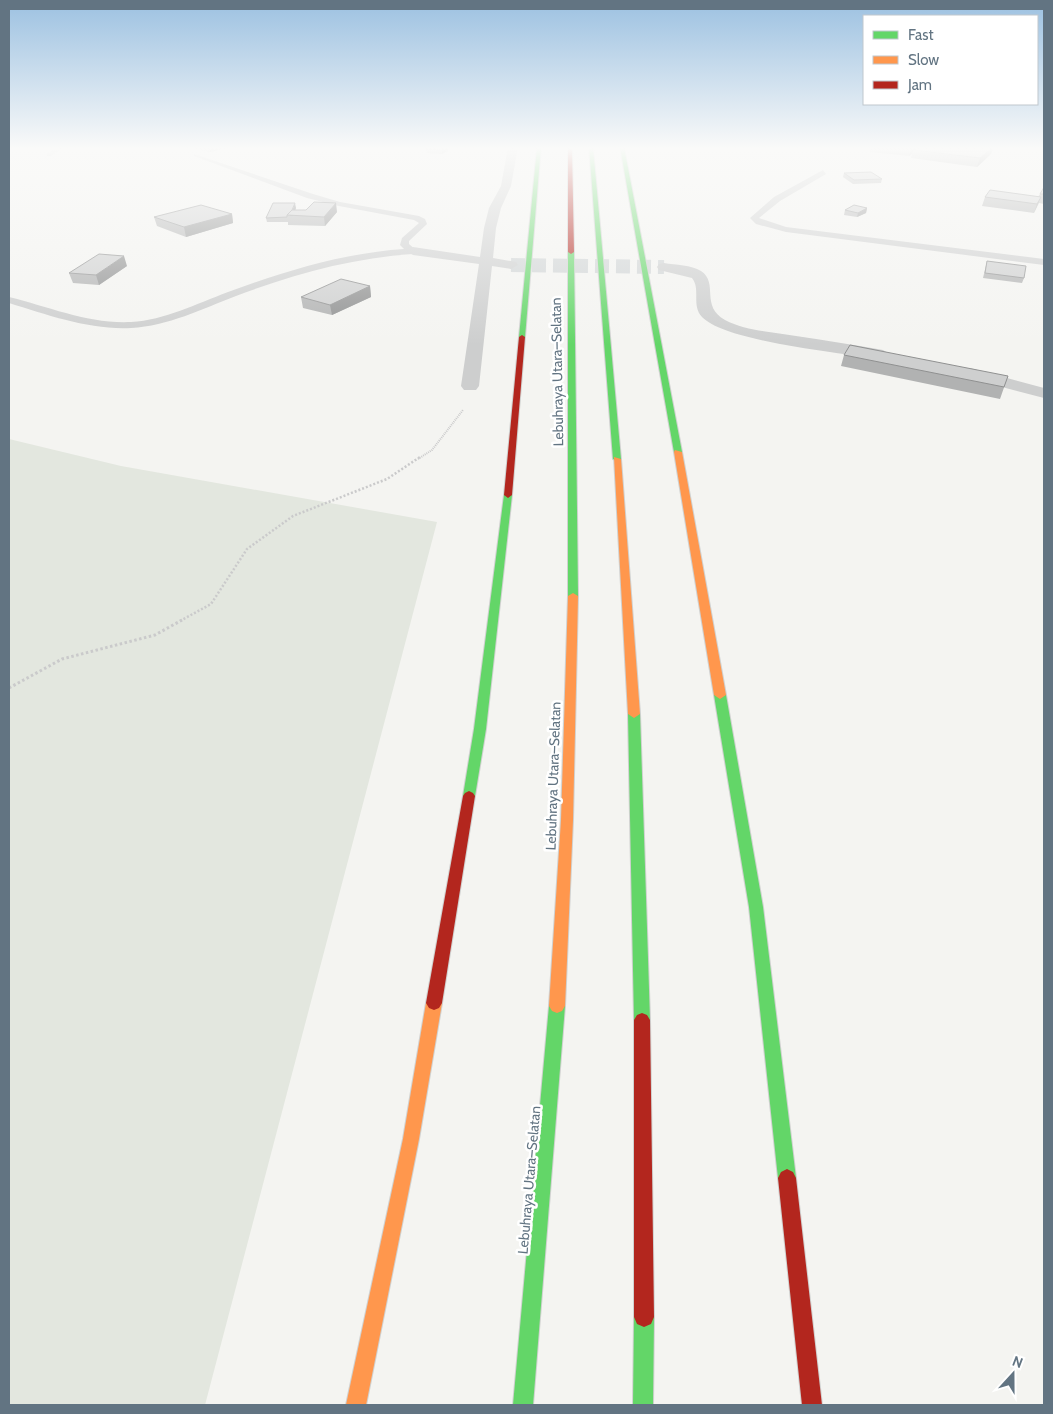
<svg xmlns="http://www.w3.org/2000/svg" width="1053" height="1414" font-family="Cabin,sans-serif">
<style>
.green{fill:#e3e7df}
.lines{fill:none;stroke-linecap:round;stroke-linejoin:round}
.street-tunnel{stroke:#d0d4d5;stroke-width:14;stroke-dasharray:14 7;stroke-linecap:butt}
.fast-casing{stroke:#d0d1d0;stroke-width:2}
.slow-casing{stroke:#d0d1d0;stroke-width:2}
.jam-casing{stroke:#d0d1d0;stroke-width:2}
.path-far2{stroke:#cacacb;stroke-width:2;stroke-dasharray:1 1;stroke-linecap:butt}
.path-far1{stroke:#cacacb;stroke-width:2.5;stroke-dasharray:2 2;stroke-linecap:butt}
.path{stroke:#cacacb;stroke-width:3;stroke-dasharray:2.5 2.5;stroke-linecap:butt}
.lane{fill:#cdcece;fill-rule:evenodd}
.street{fill:#cdcece;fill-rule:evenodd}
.fast{fill:#63d668;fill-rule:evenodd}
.slow{fill:#ff974d;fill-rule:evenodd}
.jam{fill:#b3261e;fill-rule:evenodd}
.wall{fill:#b1b2b2}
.shaded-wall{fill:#909191}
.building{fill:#cecfcf;stroke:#909191}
.labels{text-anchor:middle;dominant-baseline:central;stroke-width:5;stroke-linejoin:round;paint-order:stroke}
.street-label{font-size:14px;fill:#627482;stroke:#fff}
</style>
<rect width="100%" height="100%" fill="#f4f4f1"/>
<path class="green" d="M 9,439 L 121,466 L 437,522 L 205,1405 L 9,1405 Z"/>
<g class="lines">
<path class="street-tunnel" d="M 511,265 L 664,267"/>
<defs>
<path id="fast" d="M 537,147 L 541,147 L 525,337 L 522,339 L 519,337 Z
M 589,147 L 593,147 L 621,459 L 617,461 L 613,459 Z
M 620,147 L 624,147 L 682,452 L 678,454 L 674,452 Z
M 571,250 L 574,252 L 578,596 L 573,599 L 568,596 L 568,252 Z
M 508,492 L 512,495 L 486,729 L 475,796 L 473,799 L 465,799 L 463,796 L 474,729 L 504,495 Z
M 720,691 L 726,695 L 763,907 L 796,1178 L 793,1184 L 787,1187 L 781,1184 L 778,1178 L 749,907 L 714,695 Z
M 634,710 L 640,714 L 650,1020 L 647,1025 L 642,1027 L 637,1025 L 634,1020 L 628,714 Z
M 557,999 L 562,1001 L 565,1006 L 533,1405 L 513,1405 L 549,1006 L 552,1001 Z
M 644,1307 L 651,1310 L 654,1317 L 653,1405 L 633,1405 L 634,1317 L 637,1310 Z"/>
<path id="slow" d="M 675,450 L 682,452 L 726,695 L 720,699 L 714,695 L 674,452 Z
M 614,457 L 621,459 L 640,714 L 634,718 L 628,714 Z
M 573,593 L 578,596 L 573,820 L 565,1006 L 562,1011 L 557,1013 L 552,1011 L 549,1006 L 561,820 L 568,596 Z
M 434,996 L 439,998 L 442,1003 L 419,1139 L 366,1405 L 346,1405 L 403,1139 L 426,1003 L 429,998 Z"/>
<path id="jam" d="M 568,147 L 572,147 L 574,252 L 571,254 L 568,252 Z
M 522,335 L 525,337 L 512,495 L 508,498 L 504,495 L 519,337 Z
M 469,791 L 473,793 L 475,796 L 442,1003 L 439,1008 L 434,1010 L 429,1008 L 426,1003 L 463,796 L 465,793 Z
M 642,1013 L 647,1015 L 650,1020 L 654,1317 L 651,1324 L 644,1327 L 637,1324 L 634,1317 L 634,1020 L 637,1015 Z
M 787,1169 L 793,1172 L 796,1178 L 822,1405 L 802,1405 L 778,1178 L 781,1172 Z"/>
</defs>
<use href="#fast" class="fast-casing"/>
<use href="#slow" class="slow-casing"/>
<use href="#jam" class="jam-casing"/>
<path class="path-far2" d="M 418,459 L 432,450 L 463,410"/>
<path class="path-far1" d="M 180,621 L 211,604 L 247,549 L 293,516 L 387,479 L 420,457"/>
<path class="path" d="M 9,688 L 62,659 L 155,635 L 182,620"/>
<path class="lane" d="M 57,147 L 65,147 L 51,156 L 47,156 L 47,154 Z
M 194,154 L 313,194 L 340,202 L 419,216 L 425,219 L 427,224 L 409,241 L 409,244 L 417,251 L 413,254 C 352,258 294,274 236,296 C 202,309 168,326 131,328 C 89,330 48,315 9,303 L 9,297 C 50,307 88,324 131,322 C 165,320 196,304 228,292 C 285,271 344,253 404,249 L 400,245 L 402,238 L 419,223 L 414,220 L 339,206 L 307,198 L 194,156 Z
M 823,170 L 826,174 L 780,201 L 759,218 L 786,227 L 1044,259 L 1044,265 L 786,232 L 756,224 L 750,218 L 774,197 Z"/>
<path class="street" d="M 508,147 L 518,147 L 511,186 L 501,208 L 496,228 L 493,258 L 516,262 L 518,265 L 511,269 L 492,266 L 479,386 L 476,390 L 464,390 L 461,386 L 479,264 L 413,255 L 406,251 L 413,247 L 480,257 L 484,228 L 489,208 L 501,186 Z
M 664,263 C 676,265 691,265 701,271 C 719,283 700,306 725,320 C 746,331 773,332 796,336 C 825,340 854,345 883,350 L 891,355 L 883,360 C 844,353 726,342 702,317 C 691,305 701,289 692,278 L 659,270 L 657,267 L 659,264 Z
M 970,368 L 1044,388 L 1044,398 L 964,377 L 962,373 L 964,369 Z"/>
<use href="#fast" class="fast"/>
<use href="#slow" class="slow"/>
<use href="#jam" class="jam"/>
</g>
<path class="wall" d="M 194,147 L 225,147 L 226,148 L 210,152 L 195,149 Z
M 448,147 L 448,151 L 442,154 L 427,153 L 426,149 Z
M 872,147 L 994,147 L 991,154 L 977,167 L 911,158 L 912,154 L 909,156 L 870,152 Z
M 844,173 L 882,179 L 881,183 L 853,184 L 843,177 Z
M 1044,187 L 1044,204 L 1039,203 L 1034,213 L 982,206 L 985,197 L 1038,197 L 1040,194 Z
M 296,208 L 295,210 L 337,212 L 325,226 L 288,225 L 288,222 L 267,222 L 266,218 Z
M 867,208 L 866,213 L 857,217 L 844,215 L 845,210 Z
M 232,214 L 233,223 L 186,237 L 157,226 L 154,217 Z
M 987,261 L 1024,278 L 1022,283 L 983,278 Z
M 127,266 L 99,285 L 73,283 L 69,273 Z
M 370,286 L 371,297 L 332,315 L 303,308 L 301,297 Z
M 844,355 L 1008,376 L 1000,399 L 841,366 Z"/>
<path class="shaded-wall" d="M 214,147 L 225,147 L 226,148 L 210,152 L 210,148 Z
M 448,147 L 448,151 L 442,154 L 442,150 Z
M 913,147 L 923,147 L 914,150 L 912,154 L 909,156 L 911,148 Z
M 993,147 L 994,147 L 991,154 L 977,167 L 980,158 Z
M 1041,197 L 1037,206 L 1034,213 L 1037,204 Z
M 295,203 L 296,208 L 293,216 L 290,216 Z
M 336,203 L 337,212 L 325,226 L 324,217 Z
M 867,208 L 866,213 L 857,217 L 858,213 Z
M 232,214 L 233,223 L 186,237 L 184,227 Z
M 124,256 L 127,266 L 99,285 L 96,275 Z
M 370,286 L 371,297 L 332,315 L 330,305 Z"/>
<path class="building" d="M 429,147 L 448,147 L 442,150 L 426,149 Z
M 899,147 L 913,147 L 911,148 Z
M 917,147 L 993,147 L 980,158 L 914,150 Z
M 871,172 L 882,179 L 854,180 L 844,173 Z
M 1044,187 L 1044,194 L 1040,194 Z
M 990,190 L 1041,197 L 1037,204 L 985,197 Z
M 314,202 L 336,203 L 324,217 L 287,215 L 292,210 L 306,210 Z
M 273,203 L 295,203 L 292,210 L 287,215 L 287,217 L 266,218 Z
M 201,205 L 232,214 L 184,227 L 154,217 Z
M 854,205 L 867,208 L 858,213 L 845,210 Z
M 99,254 L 124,256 L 96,275 L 69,273 Z
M 987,261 L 1026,266 L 1024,278 L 985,273 Z
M 341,279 L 370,286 L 330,305 L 301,297 Z
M 850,345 L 1008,376 L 1004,387 L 844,355 Z"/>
<linearGradient id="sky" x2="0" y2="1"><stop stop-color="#9cc1e1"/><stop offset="0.43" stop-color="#fafaf9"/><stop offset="1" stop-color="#fafaf9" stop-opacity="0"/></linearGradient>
<rect width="1053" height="345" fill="url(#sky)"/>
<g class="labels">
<g class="street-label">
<text transform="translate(557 372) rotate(-91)">Lebuhraya Utara–Selatan</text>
<text transform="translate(553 776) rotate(-88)">Lebuhraya Utara–Selatan</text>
<text transform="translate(529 1180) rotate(-85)">Lebuhraya Utara–Selatan</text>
</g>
</g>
<rect width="1053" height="1414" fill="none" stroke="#627482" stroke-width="20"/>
<rect x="863" y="15" width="175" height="90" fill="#ffffff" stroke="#c0c7cd"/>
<rect x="873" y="31" width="25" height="8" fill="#63d668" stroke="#c0c7cd"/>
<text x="908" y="40" font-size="15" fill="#627482">Fast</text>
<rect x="873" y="56" width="25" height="8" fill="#ff974d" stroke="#c0c7cd"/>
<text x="908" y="65" font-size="15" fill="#627482">Slow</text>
<rect x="873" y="81" width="25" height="8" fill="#b3261e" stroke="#c0c7cd"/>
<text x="908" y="90" font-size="15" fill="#627482">Jam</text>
<g transform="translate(1013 1374) rotate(21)" stroke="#ffffff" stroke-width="4" paint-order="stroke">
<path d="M0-4L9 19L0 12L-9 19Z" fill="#627482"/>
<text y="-8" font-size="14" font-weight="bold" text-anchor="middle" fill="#627482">N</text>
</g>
</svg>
